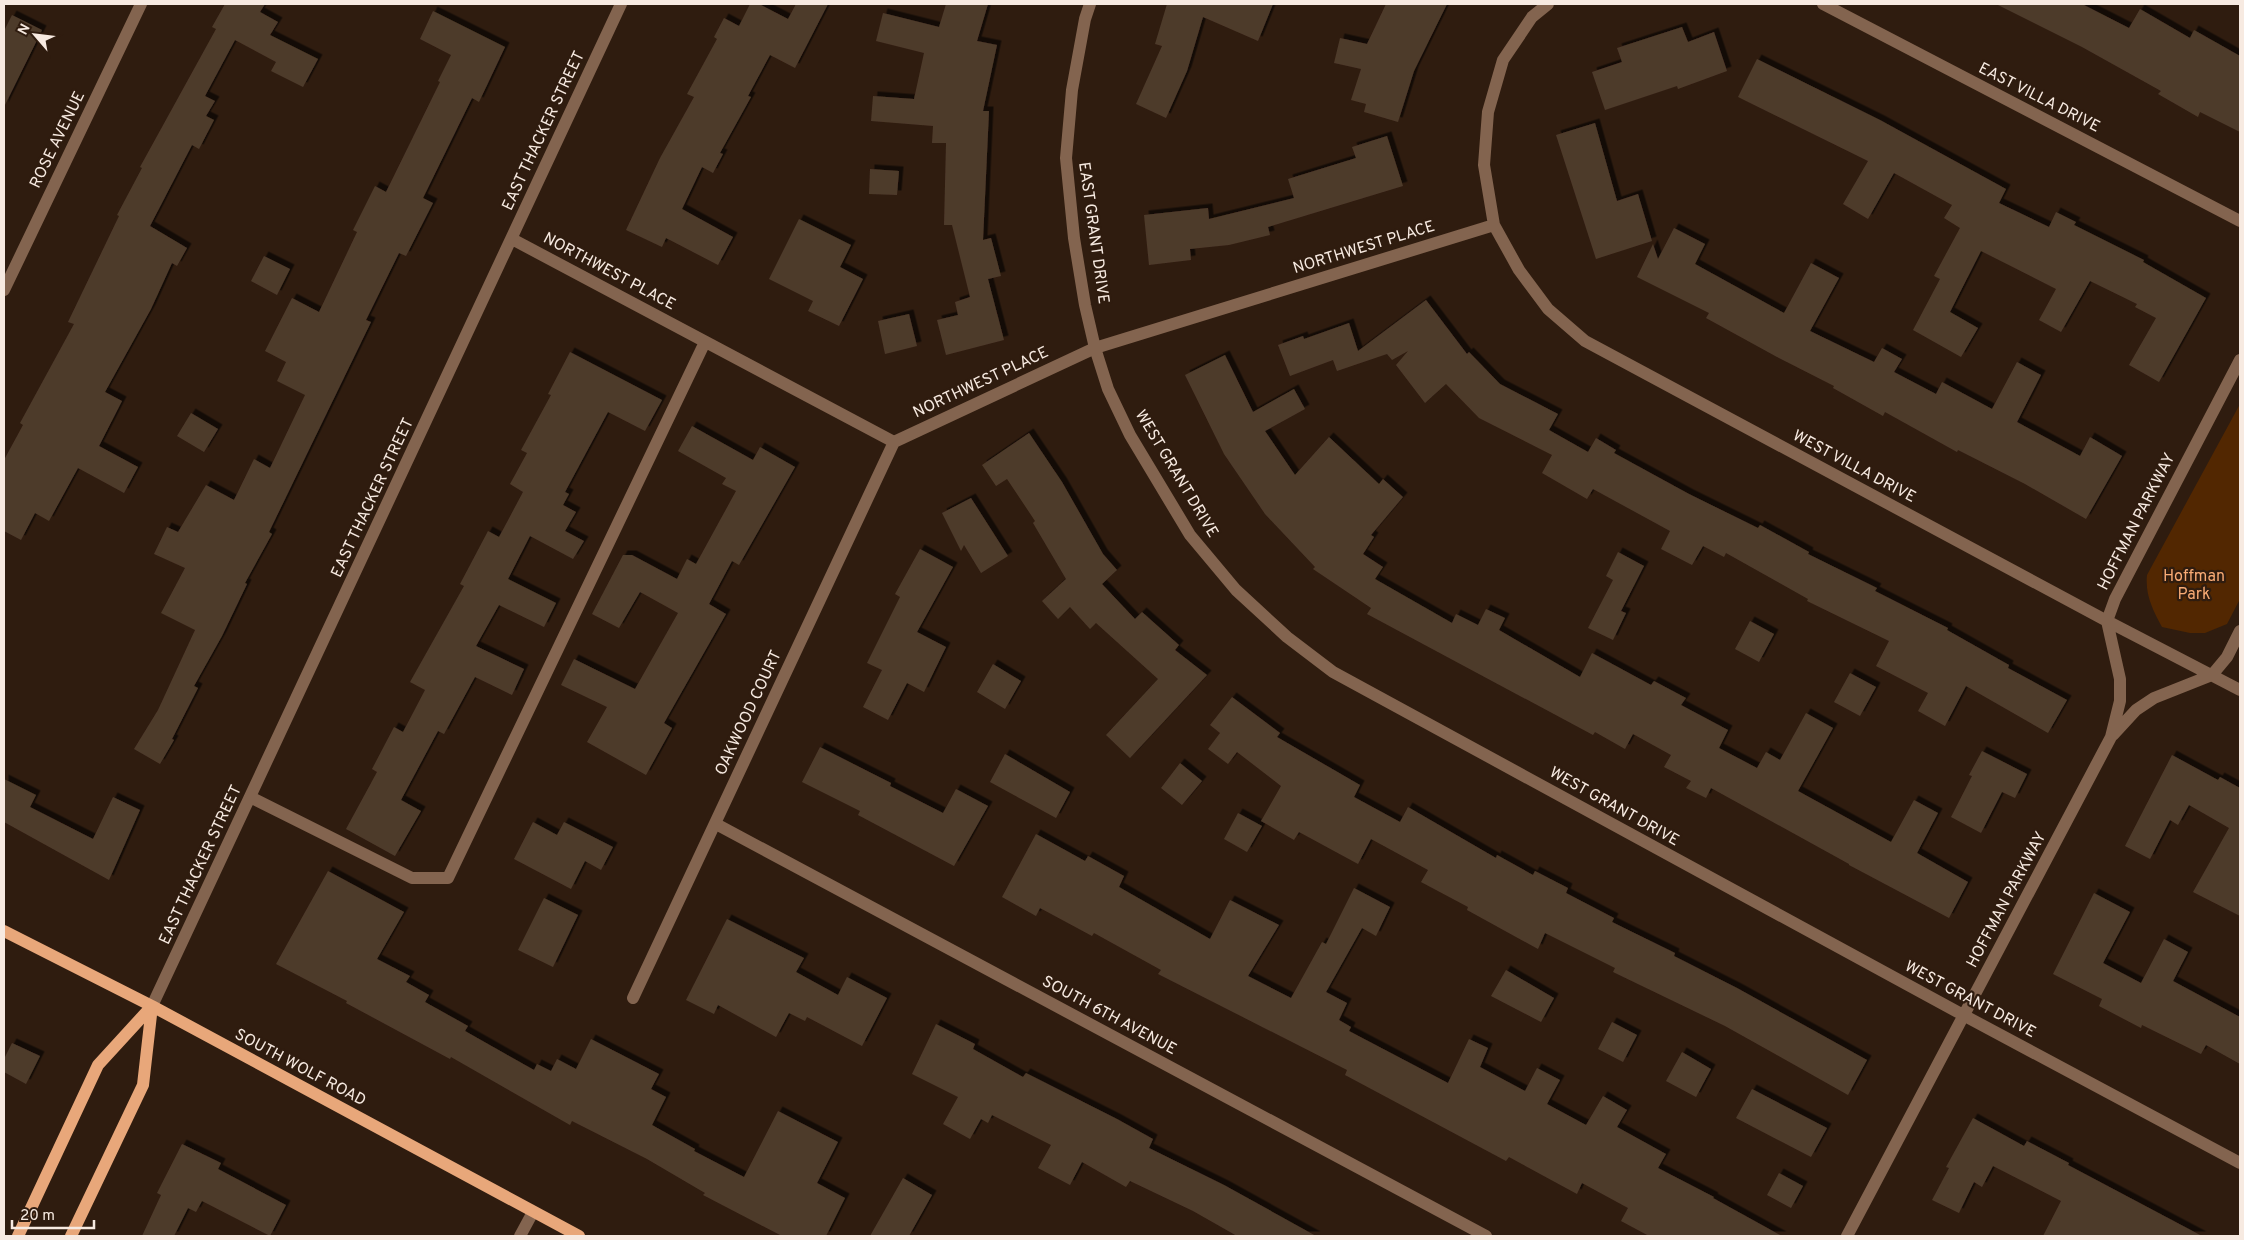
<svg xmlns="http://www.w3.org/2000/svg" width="2244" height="1240" font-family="Overpass,sans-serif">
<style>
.green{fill:#522701}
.building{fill:#4e3a2b;filter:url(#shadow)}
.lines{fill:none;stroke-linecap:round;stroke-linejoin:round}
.minor{stroke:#83644f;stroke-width:12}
.major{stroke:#e8a77a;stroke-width:12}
.labels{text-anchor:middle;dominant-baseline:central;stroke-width:4.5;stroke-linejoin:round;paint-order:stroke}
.street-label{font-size:16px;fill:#f7eae1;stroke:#2f1c0f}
.park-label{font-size:16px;fill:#f9ab75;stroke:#2f1c0f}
</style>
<defs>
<filter id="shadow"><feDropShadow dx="4.5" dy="-4.5" stdDeviation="0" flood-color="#0009"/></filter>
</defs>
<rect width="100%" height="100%" fill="#2f1c0f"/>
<path class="green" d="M 2240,404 L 2240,599 L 2227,624 L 2205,633 L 2190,633 L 2162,627 C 2153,610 2145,595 2147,575 Z"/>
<path class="building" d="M 225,4 L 265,4 L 260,12 L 278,22 L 270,35 L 318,59 L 303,87 L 271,71 L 276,62 L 235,40 L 205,96 L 215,101 L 206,116 L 214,120 L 199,149 L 192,145 L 150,226 L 187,248 L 177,266 L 172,263 L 151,309 L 105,392 L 122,401 L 99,446 L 138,467 L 124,493 L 78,468 L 49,521 L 35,513 L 21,540 L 4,531 L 4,460 L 23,425 L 20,423 L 74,324 L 68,322 L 119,216 L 117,215 L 142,168 L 140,167 L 216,29 L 212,27 Z
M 750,4 L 759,4 L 788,19 L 796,4 L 828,4 L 795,68 L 770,55 L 748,96 L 751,97 L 720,153 L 723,154 L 713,173 L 702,167 L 682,209 L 733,237 L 718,265 L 666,238 L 662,247 L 626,230 L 660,158 L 694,97 L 687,94 L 717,39 L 714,37 L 724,18 L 739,26 Z
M 946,4 L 988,4 L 977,41 L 997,45 L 983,111 L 989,111 L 983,240 L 991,238 L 1001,276 L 988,279 L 1004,340 L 946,355 L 937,320 L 958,315 L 955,302 L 970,297 L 952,225 L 944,225 L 946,143 L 932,143 L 933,126 L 871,121 L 873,96 L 914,99 L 924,53 L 876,41 L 883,13 L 939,27 Z
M 1167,4 L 1273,4 L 1258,41 L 1203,17 L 1187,71 L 1166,118 L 1136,104 L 1162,46 L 1155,44 Z
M 1386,4 L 1447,4 L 1414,71 L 1398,122 L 1364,112 L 1366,104 L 1351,100 L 1361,69 L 1334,63 L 1340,38 L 1367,44 Z
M 1996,4 L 2082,4 L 2129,28 L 2140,9 L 2190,38 L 2194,30 L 2240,56 L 2240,132 L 2200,112 L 2198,117 L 2158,94 L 2161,91 L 2082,47 Z
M 433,11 L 505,47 L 479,102 L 472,98 L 423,198 L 433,203 L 406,256 L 399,253 L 366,320 L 371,322 L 269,532 L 272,534 L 245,583 L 247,584 L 222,636 L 194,686 L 198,688 L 172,739 L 174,740 L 160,764 L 134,749 L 158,710 L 195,630 L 161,613 L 185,568 L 154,554 L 167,527 L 178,532 L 206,485 L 234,500 L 254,459 L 270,468 L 305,395 L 277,381 L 286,362 L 265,351 L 292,298 L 319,312 L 357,232 L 353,230 L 375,186 L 386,192 L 440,82 L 438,81 L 451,55 L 420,39 Z
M 12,15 L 42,30 L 4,107 L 4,31 Z
M 1682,27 L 1688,42 L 1714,32 L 1727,71 L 1678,89 L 1677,86 L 1605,110 L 1592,72 L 1622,62 L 1617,48 Z
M 1757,59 L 1880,120 L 2006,189 L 1999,203 L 2049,227 L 2056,212 L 2076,222 L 2074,225 L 2144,260 L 2143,262 L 2206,298 L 2159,382 L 2129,365 L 2156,318 L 2135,307 L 2137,304 L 2090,281 L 2061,332 L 2039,320 L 2056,289 L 1981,251 L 1950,312 L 1978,328 L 1961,357 L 1913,330 L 1940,279 L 1934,276 L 1960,228 L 1944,218 L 1952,205 L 1894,173 L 1868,219 L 1843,204 L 1868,161 L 1738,97 Z
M 1595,123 L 1617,201 L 1638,194 L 1652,241 L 1596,259 L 1556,135 Z
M 1387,136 L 1403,186 L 1268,227 L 1270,235 L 1229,245 L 1190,249 L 1191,260 L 1149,265 L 1144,215 L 1208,208 L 1209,219 L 1294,198 L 1288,179 L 1356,158 L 1352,147 Z
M 870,169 L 899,171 L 897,195 L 869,194 Z
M 799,219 L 851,245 L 840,267 L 863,279 L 839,326 L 808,311 L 813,301 L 769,279 Z
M 1674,228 L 1705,244 L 1695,264 L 1784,313 L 1811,263 L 1839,278 L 1810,331 L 1874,362 L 1882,348 L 1902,359 L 1894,372 L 1936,394 L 1942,382 L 1992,409 L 2017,362 L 2041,375 L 2017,422 L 2080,456 L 2090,437 L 2122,456 L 2086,519 L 2025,484 L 1958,450 L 1957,452 L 1885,412 L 1883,416 L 1833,388 L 1834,386 L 1777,357 L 1706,318 L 1709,313 L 1637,277 L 1653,244 L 1658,259 Z
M 264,256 L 290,269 L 277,295 L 251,281 Z
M 1426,300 L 1467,354 L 1469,352 L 1500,384 L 1558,414 L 1549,430 L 1588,452 L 1596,438 L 1616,450 L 1614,453 L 1689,494 L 1758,528 L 1760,525 L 1809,552 L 1808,554 L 1877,588 L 1875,591 L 1948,628 L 1947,630 L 2009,665 L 2008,668 L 2067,700 L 2048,733 L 1966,686 L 1945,726 L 1918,711 L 1928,693 L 1876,666 L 1889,641 L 1807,601 L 1808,599 L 1726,553 L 1724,557 L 1703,546 L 1692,565 L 1661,549 L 1670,531 L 1593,489 L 1587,499 L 1542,473 L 1552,455 L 1479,418 L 1446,384 L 1425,403 L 1396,365 L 1408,351 L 1392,360 L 1387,354 L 1337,371 L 1333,360 L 1290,376 L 1278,345 L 1303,336 L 1304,339 L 1349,323 L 1358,351 Z
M 909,314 L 917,346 L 885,354 L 878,321 Z
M 570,352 L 662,400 L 645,431 L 608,412 L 565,492 L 569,494 L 563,505 L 576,512 L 565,531 L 584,541 L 573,559 L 530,536 L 508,579 L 556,603 L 544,627 L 499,605 L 476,646 L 524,669 L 512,695 L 475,677 L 444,734 L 438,731 L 401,800 L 421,811 L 395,856 L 346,829 L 377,772 L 372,769 L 394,727 L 403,732 L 425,690 L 410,682 L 464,586 L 460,584 L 488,531 L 499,537 L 523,492 L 510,484 L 527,453 L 521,450 L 551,395 L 548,394 Z
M 1225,355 L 1253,412 L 1294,389 L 1305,409 L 1265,431 L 1295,475 L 1329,437 L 1379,484 L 1383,479 L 1403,497 L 1371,535 L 1374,537 L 1363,554 L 1383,567 L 1375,579 L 1452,623 L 1456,614 L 1478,625 L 1486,609 L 1505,618 L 1499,630 L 1580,677 L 1592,653 L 1651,685 L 1654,681 L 1686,698 L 1681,705 L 1728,730 L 1719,748 L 1757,768 L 1766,752 L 1780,760 L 1806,713 L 1833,728 L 1798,791 L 1891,842 L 1914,800 L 1938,813 L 1917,853 L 1968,882 L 1949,918 L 1849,865 L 1849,864 L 1711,788 L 1706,798 L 1686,788 L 1691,781 L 1664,767 L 1671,755 L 1633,734 L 1625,749 L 1595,732 L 1593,735 L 1367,614 L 1371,608 L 1313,569 L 1315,567 L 1265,514 L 1224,454 L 1185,375 Z
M 191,413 L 218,429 L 204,452 L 177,436 Z
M 692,426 L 753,460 L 760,447 L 795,467 L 739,565 L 732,561 L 709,604 L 726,614 L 664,723 L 672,728 L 646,775 L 587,742 L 607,707 L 561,685 L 574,659 L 635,689 L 678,613 L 640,592 L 619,628 L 592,614 L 623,555 L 632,555 L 677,579 L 687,559 L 696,564 L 736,491 L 722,484 L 726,478 L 678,451 Z
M 1029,433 L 1062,482 L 1103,554 L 1117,570 L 1102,584 L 1135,619 L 1142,612 L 1179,645 L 1175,650 L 1207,675 L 1130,758 L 1106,735 L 1158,679 L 1096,623 L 1090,629 L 1070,607 L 1058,619 L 1042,601 L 1066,579 L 1033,523 L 1035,521 L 1007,479 L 996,486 L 982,465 Z
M 971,498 L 1008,556 L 981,573 L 964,545 L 961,551 L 942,513 Z
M 920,549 L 953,567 L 917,632 L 946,647 L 924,692 L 907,683 L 888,720 L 863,707 L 882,670 L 867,663 L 900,597 L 895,594 Z
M 1618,552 L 1644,566 L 1621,611 L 1626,613 L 1613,640 L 1588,628 L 1613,580 L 1606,576 Z
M 1750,621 L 1774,634 L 1759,662 L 1735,649 Z
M 993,664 L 1021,681 L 1005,709 L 977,692 Z
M 1850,673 L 1876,687 L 1860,716 L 1834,702 Z
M 1232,697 L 1280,733 L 1277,737 L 1360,785 L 1354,797 L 1400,822 L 1408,807 L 1496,858 L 1497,855 L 1533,875 L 1535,871 L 1568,888 L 1566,893 L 1614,918 L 1612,922 L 1675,953 L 1674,956 L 1737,988 L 1867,1060 L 1848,1095 L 1725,1026 L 1613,972 L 1615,968 L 1545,933 L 1538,949 L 1467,910 L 1468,907 L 1421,882 L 1428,870 L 1371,839 L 1358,864 L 1299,832 L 1294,840 L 1261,821 L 1281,786 L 1237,752 L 1228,764 L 1208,749 L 1220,733 L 1210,725 Z
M 820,747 L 891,783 L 890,786 L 943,813 L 956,789 L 988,806 L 954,866 L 858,815 L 860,811 L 802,782 Z
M 1982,751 L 2027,774 L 2015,798 L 2002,792 L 1981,833 L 1951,817 L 1972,776 L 1969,775 Z
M 1005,754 L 1070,792 L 1056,818 L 990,782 Z
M 2172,755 L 2218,780 L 2220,777 L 2240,788 L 2240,916 L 2193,892 L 2229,828 L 2189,805 L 2178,825 L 2170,820 L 2150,859 L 2125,846 Z
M 1180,763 L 1202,781 L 1182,805 L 1161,788 Z
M 4,779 L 36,795 L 30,807 L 93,839 L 113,797 L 140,810 L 109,880 L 4,822 Z
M 1238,813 L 1262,826 L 1247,852 L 1224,839 Z
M 533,822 L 557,835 L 564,822 L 613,847 L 601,870 L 585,861 L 571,889 L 514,859 Z
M 1036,834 L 1085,861 L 1088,856 L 1124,876 L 1119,887 L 1210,939 L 1230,900 L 1279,925 L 1248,976 L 1291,998 L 1322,942 L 1326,944 L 1354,888 L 1390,907 L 1376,936 L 1362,928 L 1326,992 L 1347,1003 L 1339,1020 L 1351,1027 L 1349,1031 L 1448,1083 L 1469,1039 L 1488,1048 L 1480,1067 L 1525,1091 L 1537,1068 L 1560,1080 L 1547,1104 L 1586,1125 L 1603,1096 L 1627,1110 L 1617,1127 L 1666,1154 L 1658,1168 L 1714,1197 L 1713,1198 L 1782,1236 L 1649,1236 L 1621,1221 L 1628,1208 L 1582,1183 L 1577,1194 L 1509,1157 L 1506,1161 L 1345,1075 L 1347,1070 L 1158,974 L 1161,970 L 1094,933 L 1092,936 L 1040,908 L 1036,916 L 1002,897 Z
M 328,871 L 404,912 L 377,959 L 410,976 L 406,982 L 429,995 L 425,1002 L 468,1026 L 465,1031 L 534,1070 L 537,1064 L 551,1071 L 557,1059 L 576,1069 L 591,1039 L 659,1074 L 651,1089 L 666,1097 L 652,1125 L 695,1149 L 694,1151 L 744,1177 L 778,1111 L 838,1142 L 817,1183 L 845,1198 L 826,1236 L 782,1236 L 703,1195 L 705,1193 L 647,1159 L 572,1121 L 570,1125 L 451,1057 L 450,1059 L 346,1003 L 347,1001 L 276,964 Z
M 2094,893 L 2130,912 L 2103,963 L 2141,983 L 2164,939 L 2188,952 L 2173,981 L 2240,1017 L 2240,1064 L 2206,1045 L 2201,1054 L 2142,1025 L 2141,1028 L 2099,1006 L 2102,999 L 2053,974 Z
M 544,898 L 578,915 L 553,967 L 518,950 Z
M 727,919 L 804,958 L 796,972 L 838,995 L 847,977 L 887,998 L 862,1046 L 807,1017 L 805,1021 L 789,1013 L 776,1037 L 718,1005 L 714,1014 L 686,1000 Z
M 1506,970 L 1554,998 L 1541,1022 L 1491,996 Z
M 1612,1022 L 1637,1035 L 1623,1062 L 1598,1049 Z
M 936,1024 L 975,1044 L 973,1049 L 1023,1077 L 1026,1073 L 1117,1119 L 1153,1139 L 1149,1148 L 1224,1185 L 1316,1236 L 1237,1236 L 1193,1211 L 1130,1181 L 1126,1187 L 1082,1162 L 1070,1185 L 1038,1168 L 1051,1145 L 992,1115 L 988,1123 L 981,1119 L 970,1139 L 943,1124 L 958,1097 L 912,1074 Z
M 12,1043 L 40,1056 L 26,1084 L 4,1072 L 4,1059 Z
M 1682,1052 L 1711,1069 L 1696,1097 L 1666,1081 Z
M 1752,1089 L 1827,1128 L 1811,1157 L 1736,1118 Z
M 1973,1118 L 2024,1146 L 2027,1141 L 2069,1163 L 2068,1165 L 2202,1236 L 2043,1236 L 2061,1201 L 1993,1166 L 1982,1187 L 1974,1182 L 1959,1213 L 1932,1200 L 1949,1168 L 1946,1167 Z
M 182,1144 L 221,1163 L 218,1169 L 286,1205 L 270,1236 L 202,1201 L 196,1212 L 188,1208 L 174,1236 L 142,1236 L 161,1195 L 157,1193 Z
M 1779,1173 L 1803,1186 L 1791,1208 L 1767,1195 Z
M 903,1178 L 932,1195 L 909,1236 L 870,1236 Z"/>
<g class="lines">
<path class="minor" d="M 1090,4 L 1085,19 L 1072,90 L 1066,158 L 1074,238 L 1085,305 L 1095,348 L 1108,389 L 1130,435 L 1190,535 L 1236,590 L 1287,637 L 1333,672 L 1965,1016 L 2240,1163
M 1548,4 L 1532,17 L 1503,60 L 1488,112 L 1484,165 L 1494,225 L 1519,270 L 1548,309 L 1585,341 L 2107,621 L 2240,690
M 1823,4 L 2240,221
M 512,239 L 894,442
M 4,290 L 141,4
M 894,442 L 1095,348 L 1494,225
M 2113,735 L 2136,710 L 2154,698 L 2212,675 L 2227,657 L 2240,631
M 250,797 L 412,878 L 448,878 L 705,342
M 716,824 L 1486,1236
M 633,998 L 894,442
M 152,1006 L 621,4
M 520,1236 L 533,1212
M 1847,1236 L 2111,737 L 2120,701 L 2120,679 L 2107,621 L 2115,599 L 2240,360"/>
<path class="major" d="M 4,931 L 152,1006 L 579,1236
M 18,1236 L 98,1065 L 152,1006
M 71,1236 L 143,1085 L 152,1006"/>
</g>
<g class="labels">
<g class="street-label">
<text transform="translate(2039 98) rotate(27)">EAST VILLA DRIVE</text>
<text transform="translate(544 131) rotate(-65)">EAST THACKER STREET</text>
<text transform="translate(58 140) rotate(-64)">ROSE AVENUE</text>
<text transform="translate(1093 233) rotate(82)">EAST GRANT DRIVE</text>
<text transform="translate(1364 248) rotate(-17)">NORTHWEST PLACE</text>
<text transform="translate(609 272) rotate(28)">NORTHWEST PLACE</text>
<text transform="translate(981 383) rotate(-25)">NORTHWEST PLACE</text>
<text transform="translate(1854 467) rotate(28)">WEST VILLA DRIVE</text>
<text transform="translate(1176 474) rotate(59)">WEST GRANT DRIVE</text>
<text transform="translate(373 498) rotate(-65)">EAST THACKER STREET</text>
<text transform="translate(2137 522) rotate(-63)">HOFFMAN PARKWAY</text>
<text transform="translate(749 713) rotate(-65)">OAKWOOD COURT</text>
<text transform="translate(1614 807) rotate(29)">WEST GRANT DRIVE</text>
<text transform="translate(201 865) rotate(-65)">EAST THACKER STREET</text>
<text transform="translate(2007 900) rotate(-62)">HOFFMAN PARKWAY</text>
<text transform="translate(1970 1000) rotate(28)">WEST GRANT DRIVE</text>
<text transform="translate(1109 1016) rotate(28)">SOUTH 6TH AVENUE</text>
<text transform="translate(300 1068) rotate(28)">SOUTH WOLF ROAD</text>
</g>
<g class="park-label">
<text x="2194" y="577">Hoffman<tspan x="2194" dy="18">Park</tspan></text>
</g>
</g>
<rect width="2244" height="1240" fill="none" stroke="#f7eae1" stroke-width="10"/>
<g transform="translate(35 35) rotate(298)" stroke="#2f1c0f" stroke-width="4" paint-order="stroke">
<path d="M0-4L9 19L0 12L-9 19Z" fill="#f7eae1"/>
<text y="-8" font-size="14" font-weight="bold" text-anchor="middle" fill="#f7eae1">N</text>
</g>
<path d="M12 1220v8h82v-8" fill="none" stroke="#f7eae1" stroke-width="2.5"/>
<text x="20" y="1220" font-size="15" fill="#f7eae1" stroke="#2f1c0f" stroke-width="4" paint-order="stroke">20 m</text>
</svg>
